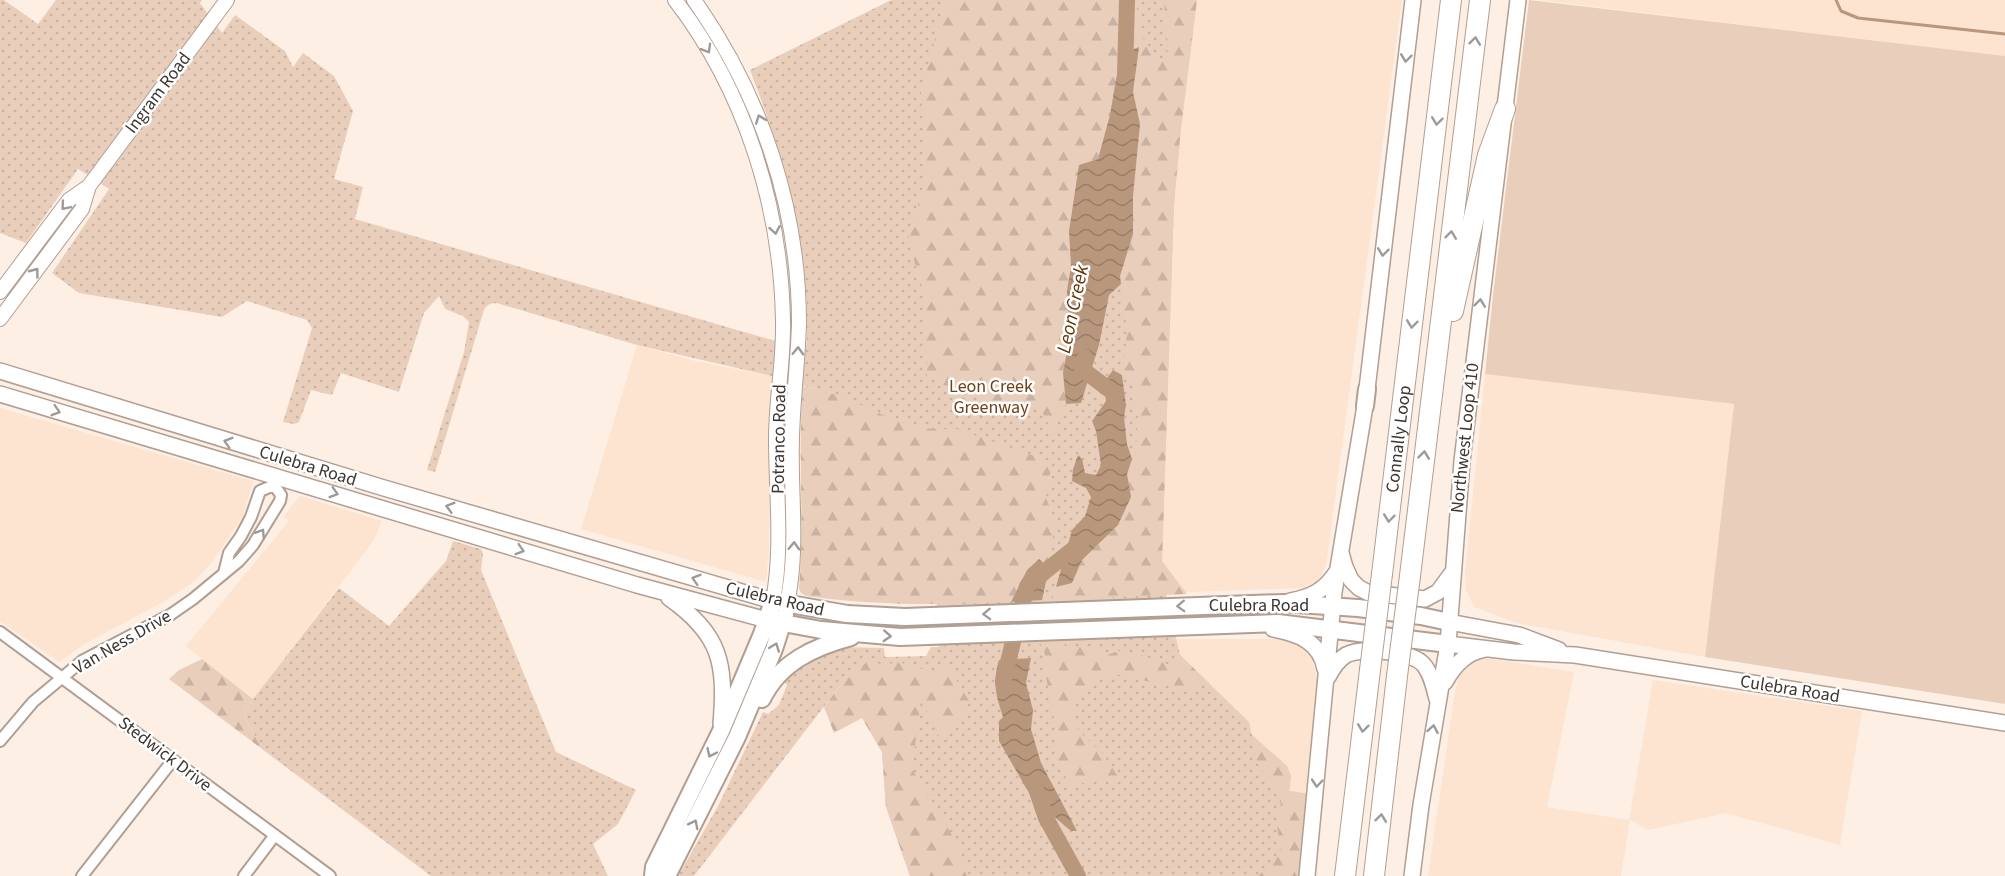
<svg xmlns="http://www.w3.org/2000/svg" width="2005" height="876" font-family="'Source Sans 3',sans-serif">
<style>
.built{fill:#fce4d1}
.grass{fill:url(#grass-dots)}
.forest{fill:url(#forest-firs)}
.pitch{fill:#e9cfbb}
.water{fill:url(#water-waves)}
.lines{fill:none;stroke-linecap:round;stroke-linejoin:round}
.stream{stroke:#b9977d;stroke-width:3}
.river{stroke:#b9977d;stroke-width:16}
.minor-casing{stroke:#b09f92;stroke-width:14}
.tertiary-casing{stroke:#b09f92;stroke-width:16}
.secondary-casing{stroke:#b09f92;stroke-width:18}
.primary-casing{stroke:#b09f92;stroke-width:20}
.motorway-casing{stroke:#b09f92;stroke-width:22}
.minor{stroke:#fff;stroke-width:10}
.tertiary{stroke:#fff;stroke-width:14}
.secondary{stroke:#fff;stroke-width:15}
.primary{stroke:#fff;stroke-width:16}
.motorway{stroke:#fff;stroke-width:20}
.motorway-bridge-casing{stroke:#b09f92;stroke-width:22;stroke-linecap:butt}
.motorway-bridge{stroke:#fff;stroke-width:20}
.oneway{stroke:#9e9a98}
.labels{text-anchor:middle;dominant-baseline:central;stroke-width:5;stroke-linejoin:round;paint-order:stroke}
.street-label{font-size:18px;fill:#3c3530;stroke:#fff}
.park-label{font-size:18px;fill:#6f4117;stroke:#fff}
.water-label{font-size:20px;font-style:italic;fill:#623507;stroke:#fff}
</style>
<defs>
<pattern id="grass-dots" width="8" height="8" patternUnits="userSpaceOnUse" patternTransform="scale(1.5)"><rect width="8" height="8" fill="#e9cfbb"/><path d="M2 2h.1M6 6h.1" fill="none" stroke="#c9b2a1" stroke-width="1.8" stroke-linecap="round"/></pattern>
<pattern id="forest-firs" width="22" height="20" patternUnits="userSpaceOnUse" patternTransform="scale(1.5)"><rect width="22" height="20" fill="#e9cfbb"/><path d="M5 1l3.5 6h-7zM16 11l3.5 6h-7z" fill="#c9b2a1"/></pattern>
<pattern id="water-waves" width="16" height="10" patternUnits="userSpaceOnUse" patternTransform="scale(1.5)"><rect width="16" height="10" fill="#b9977d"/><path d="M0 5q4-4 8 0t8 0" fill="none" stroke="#987c67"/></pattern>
</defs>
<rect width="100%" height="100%" fill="#fdefe4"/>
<path class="built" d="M 1197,0 L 1402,0 L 1326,566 L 1318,581 L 1302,588 L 1166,593 L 1162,561 L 1174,204 L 1181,128 Z
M 1539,0 L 2005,0 L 2005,56 L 1827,35 Z
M 637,345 L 691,360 L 772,376 L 769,551 L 766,582 L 581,529 Z
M 1485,374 L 1734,404 L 1705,657 L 1517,623 L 1474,607 L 1466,590 L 1465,572 Z
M 0,408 L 253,481 L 243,517 L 213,561 L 195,581 L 165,601 L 86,643 L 59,662 L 0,621 Z
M 300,496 L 382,521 L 374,540 L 253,699 L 186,646 L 289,521 L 283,517 Z
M 1176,639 L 1287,639 L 1296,642 L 1303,647 L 1311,657 L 1317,678 L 1310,794 L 1289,791 L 1291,776 L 1287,766 L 1252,735 L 1249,722 L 1180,655 Z
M 1486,658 L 1574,672 L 1547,807 L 1629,820 L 1653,680 L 1862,711 L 1840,845 L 1726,813 L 1648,830 L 1630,820 L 1621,876 L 1428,876 L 1455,691 L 1460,674 L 1467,665 L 1476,660 Z"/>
<path class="grass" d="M 0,0 L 4,0 L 38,24 L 56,0 L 202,0 L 200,3 L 222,33 L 235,15 L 285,51 L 293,67 L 303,53 L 334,76 L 353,111 L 334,179 L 363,187 L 355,219 L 772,340 L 806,348 C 808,331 807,311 806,293 C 801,215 778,143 750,70 L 891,0 L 1197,0 L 1181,128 L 1174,204 L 1162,561 L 1166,593 L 1180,655 L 1249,722 L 1252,735 L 1287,766 L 1291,776 L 1289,791 L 1310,794 L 1298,876 L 910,876 L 886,807 L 882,752 L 842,683 L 694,876 L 678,876 L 718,806 L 763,712 L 768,714 L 779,705 L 787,685 L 782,680 L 817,655 L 845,647 L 884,648 L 885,657 L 926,656 L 931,647 L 939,647 L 936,593 L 815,389 L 772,376 L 637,345 L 497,303 C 489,303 485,306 483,313 L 435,472 L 427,470 L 464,352 L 469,322 L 463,316 L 445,309 L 439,296 L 424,313 L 399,392 L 341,373 L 332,395 L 311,390 L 299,422 L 294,424 L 283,422 L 312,328 L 307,320 L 247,301 L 222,317 L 79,293 L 52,273 L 109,189 L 78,169 L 26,243 L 0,233 Z
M 453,541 L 481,549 L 483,554 L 481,570 L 556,752 L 636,790 L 618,824 L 593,844 L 608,876 L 431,876 L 262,749 L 244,716 L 253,699 L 339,588 L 389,626 L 446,561 Z"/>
<path class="forest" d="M 941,0 L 1135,0 L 1144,41 L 1162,61 L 1168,61 L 1164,0 L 1197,0 L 1181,128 L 1174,204 L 1162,561 L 1187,594 L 1052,600 L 1056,587 L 1072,583 L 1082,560 L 1118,525 L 1131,497 L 1127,474 L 1135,464 L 1138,416 L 1132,382 L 1123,369 L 1127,333 L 1120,276 L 1133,234 L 1133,196 L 1140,124 L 1133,92 L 1139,47 L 1122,55 L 1116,79 L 1110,115 L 1098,159 L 1069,231 L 1071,266 L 1067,291 L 1071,334 L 1063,373 L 1066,404 L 1053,433 L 1040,408 L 1007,408 L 954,391 L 927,376 L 924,294 L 908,240 L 926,177 L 921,93 L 941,16 Z
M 803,386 C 817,390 831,393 844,398 C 878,411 916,435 954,428 L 1052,462 L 1046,498 L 1055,520 L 1049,568 L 1039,559 L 1027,570 L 1011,602 C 942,605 875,606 806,596 L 801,593 L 799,588 C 805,521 797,453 803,386 Z
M 1064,642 L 1065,646 L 1069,648 L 1091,646 L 1107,655 L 1118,651 L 1139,654 L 1167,664 L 1178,661 L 1180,655 L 1209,683 L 1186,690 L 1115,674 L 1090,683 L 1072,709 L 1078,730 L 1102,753 L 1119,778 L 1069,785 L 1057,757 L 1057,735 L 1046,677 L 1045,654 L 1040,643 Z
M 202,659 L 253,699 L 244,716 L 262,749 L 169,679 L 179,670 Z
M 869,660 L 880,664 L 902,663 L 939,674 L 948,661 L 958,683 L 969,701 L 961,719 L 948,728 L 947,741 L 940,738 L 921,700 L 912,769 L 955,840 L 969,876 L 910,876 L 886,807 L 882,752 L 862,718 L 834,733 L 824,707 L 842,683 Z
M 1252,735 L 1287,766 L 1291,776 L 1289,791 L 1310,794 L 1298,876 L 1258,876 L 1281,853 L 1277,826 L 1281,801 L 1258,764 Z"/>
<path class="pitch" d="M 1529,0 L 2005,56 L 2005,704 L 1705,657 L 1734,404 L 1485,374 L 1493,295 Z"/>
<path class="water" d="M 1139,47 L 1133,92 L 1140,124 L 1133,196 L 1133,234 L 1120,276 L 1121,284 L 1109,295 L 1099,345 L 1081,403 L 1066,404 L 1063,373 L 1070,334 L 1067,291 L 1071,266 L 1069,231 L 1079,165 L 1098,159 L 1110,115 L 1116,79 L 1122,54 Z
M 1113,370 L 1122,375 L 1126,405 L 1124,417 L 1127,444 L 1132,459 L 1127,474 L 1131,497 L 1118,525 L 1082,560 L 1072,583 L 1056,587 L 1072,530 L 1085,516 L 1091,497 L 1086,488 L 1072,481 L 1073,469 L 1078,455 L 1082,459 L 1085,473 L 1096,475 L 1101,465 L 1096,431 L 1092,421 L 1106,401 L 1104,382 Z
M 1039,559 L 1049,568 L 1042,600 L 1011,602 L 1027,570 Z
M 1031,658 L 1026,683 L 1033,710 L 1031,729 L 1041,763 L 1077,831 L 1071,831 L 1038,803 L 1026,788 L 999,741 L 999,721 L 1003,717 C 996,695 992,683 999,660 Z"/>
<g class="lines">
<path class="stream" d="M 1836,0 L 1841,11 L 1858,18 L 2005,34"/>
<path class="river" d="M 1125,74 L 1127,0
M 1085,357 L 1082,369 L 1115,394 L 1115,402
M 1003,682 L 1027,586 L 1082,542
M 1035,786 L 1046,818 L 1078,876"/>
<defs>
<path id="minor" d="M 224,573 L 229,553 L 241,536 L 251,517 L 260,491 L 274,485
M 0,632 L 330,876
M 0,741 L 33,702 L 82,661 L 170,615 L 193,599 L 239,561 L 253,545 L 280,501 L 281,495 L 274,485
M 82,876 L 173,760
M 244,876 L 275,835"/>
<path id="tertiary" d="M 675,0 C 745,91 781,206 783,321 C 784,360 776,399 776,439 C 776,493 783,547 773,601
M 694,0 C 761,95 799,207 799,323 C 798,361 793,399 792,437 C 790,494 799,546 787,604
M 0,292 L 69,200 L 89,186 L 227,0
M 0,319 L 82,209 L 89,186"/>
<path id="secondary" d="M 0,371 L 384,488 L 773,601
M 1367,389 L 1413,0
M 0,394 L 637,585 L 767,620
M 1341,553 L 1345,567 L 1351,580 L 1359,588 L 1369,593 L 1425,599 L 1438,592 L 1452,573
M 669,598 C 721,635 726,663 721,724
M 1290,601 C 1311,597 1324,591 1336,573
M 1449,622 L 1519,635 L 1559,650
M 1273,629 C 1298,634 1320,641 1325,669
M 1448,644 L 1514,652 L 1575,655 L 2005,723
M 1328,677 C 1332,669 1338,660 1346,655 C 1361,647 1411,651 1423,664 C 1431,673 1434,687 1437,699
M 1445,682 C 1454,665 1466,652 1485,649
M 1307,876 L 1334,592 L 1365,406
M 1412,876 L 1421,805 L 1448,644 L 1462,461 L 1518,0"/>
<path id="primary" d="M 1365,406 L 1367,389
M 767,620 L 821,630 L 900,637 L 1278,623 L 1448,644
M 762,699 C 780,662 814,647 851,637
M 653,876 L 654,867 L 721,731 L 762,634 L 773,601 L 847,614 L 905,617 L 1282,603 L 1358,608 L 1421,616 L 1449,622
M 667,876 L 737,737 L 774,649 L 785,615"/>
<g id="motorway">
<path d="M 1453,311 L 1488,155 L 1505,109"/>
<path id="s1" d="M 1382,574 L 1451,0"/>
<path d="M 1410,576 L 1480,0"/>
<path d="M 1345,876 L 1370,670"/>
<path d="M 1374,876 L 1397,676"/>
</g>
</defs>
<use href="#minor" class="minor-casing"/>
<use href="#tertiary" class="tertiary-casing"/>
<use href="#secondary" class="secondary-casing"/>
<use href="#primary" class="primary-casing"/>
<use href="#motorway" class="motorway-casing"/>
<use href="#minor" class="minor"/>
<use href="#tertiary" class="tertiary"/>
<use href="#secondary" class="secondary"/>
<use href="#primary" class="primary"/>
<use href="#motorway" class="motorway"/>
<defs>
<path id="motorway-bridge" d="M 1370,670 L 1382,574
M 1397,676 L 1410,576"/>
</defs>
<use href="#motorway-bridge" class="motorway-bridge-casing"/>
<use href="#motorway-bridge" class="motorway-bridge"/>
</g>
<defs><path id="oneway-chevron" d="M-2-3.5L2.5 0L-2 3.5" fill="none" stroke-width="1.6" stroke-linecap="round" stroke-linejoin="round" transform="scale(1.5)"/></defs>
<g class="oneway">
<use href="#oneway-chevron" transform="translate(1475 41) rotate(-83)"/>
<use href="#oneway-chevron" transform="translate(707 49) rotate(60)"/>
<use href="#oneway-chevron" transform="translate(1406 58) rotate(97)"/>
<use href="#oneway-chevron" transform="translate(760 119) rotate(-111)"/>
<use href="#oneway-chevron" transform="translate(1437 121) rotate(97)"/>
<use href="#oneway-chevron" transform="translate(65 206) rotate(130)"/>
<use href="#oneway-chevron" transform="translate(775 230) rotate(80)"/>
<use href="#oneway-chevron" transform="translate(1451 235) rotate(-83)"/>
<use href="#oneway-chevron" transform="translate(1383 252) rotate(97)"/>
<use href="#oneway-chevron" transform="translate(35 272) rotate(-53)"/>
<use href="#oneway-chevron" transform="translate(1480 303) rotate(-83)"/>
<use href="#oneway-chevron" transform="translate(1412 324) rotate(97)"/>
<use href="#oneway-chevron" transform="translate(798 351) rotate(-88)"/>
<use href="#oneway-chevron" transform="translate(56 411) rotate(17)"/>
<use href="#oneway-chevron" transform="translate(228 442) rotate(-163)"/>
<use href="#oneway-chevron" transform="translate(1424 455) rotate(-83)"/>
<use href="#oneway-chevron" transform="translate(334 493) rotate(17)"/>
<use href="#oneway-chevron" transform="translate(450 507) rotate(-164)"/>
<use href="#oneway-chevron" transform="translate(1389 518) rotate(97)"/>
<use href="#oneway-chevron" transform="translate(261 533) rotate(-58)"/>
<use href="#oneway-chevron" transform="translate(794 546) rotate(-88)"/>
<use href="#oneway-chevron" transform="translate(520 550) rotate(17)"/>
<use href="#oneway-chevron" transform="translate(696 579) rotate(-163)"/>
<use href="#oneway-chevron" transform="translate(1181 606) rotate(178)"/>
<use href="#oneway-chevron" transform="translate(987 614) rotate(178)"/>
<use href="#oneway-chevron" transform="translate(887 636) rotate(3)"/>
<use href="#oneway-chevron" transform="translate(775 647) rotate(-69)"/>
<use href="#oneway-chevron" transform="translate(1363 728) rotate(97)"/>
<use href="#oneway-chevron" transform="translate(1433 729) rotate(-80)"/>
<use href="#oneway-chevron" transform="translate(711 753) rotate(115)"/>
<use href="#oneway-chevron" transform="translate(1317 783) rotate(95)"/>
<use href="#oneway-chevron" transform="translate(1381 818) rotate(-83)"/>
<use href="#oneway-chevron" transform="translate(694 824) rotate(-63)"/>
</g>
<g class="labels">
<g class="street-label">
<text transform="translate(158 93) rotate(-53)">Ingram Road</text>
<text stroke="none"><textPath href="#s1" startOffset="136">Connally Loop</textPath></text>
<text transform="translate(1465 438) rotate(-84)">Northwest Loop 410</text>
<text transform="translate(779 439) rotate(-89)">Potranco Road</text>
<text transform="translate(308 466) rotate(17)">Culebra Road</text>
<text transform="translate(775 599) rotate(13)">Culebra Road</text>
<text x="1259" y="605">Culebra Road</text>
<text transform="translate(122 642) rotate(-30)">Van Ness Drive</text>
<text transform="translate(1790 689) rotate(9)">Culebra Road</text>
<text transform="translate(165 754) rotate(37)">Stedwick Drive</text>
</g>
<g class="park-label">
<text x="991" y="386">Leon Creek<tspan x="991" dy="21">Greenway</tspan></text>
</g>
<g class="water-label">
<text transform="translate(1073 309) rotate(-78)">Leon Creek</text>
</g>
</g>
</svg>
